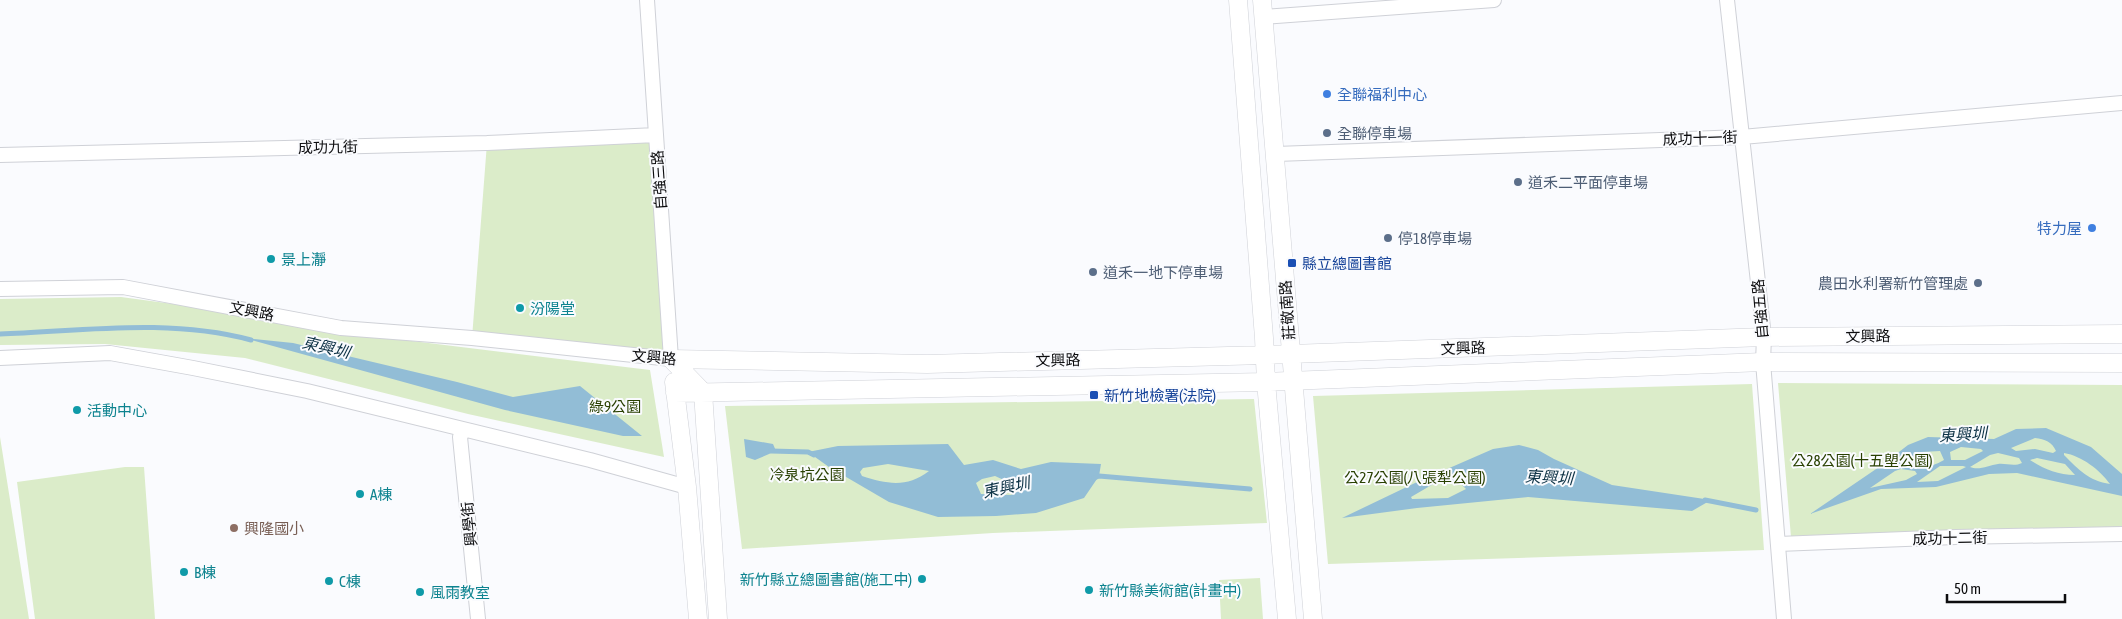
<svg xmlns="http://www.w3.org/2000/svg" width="2122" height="619" font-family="'Asap Condensed','Noto Sans TC',sans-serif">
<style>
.green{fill:#dbecc9}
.water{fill:#92bdd6;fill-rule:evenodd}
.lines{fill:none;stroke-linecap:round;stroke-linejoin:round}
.stream{stroke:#92bdd6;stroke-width:5}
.minor-casing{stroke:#cfd1d7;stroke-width:16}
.tertiary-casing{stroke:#cfd1d7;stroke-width:19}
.minor{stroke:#fff;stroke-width:14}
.tertiary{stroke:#fff;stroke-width:18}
.shop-dot{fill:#3f7fe0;stroke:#fafbfe;stroke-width:2}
.service-dot{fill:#5c6f8a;stroke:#fafbfe;stroke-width:2}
.culture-dot{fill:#0f9aa8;stroke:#fafbfe;stroke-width:2}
.transit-dot{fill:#1a4fb4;stroke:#fafbfe;stroke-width:2}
.education-dot{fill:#8d6e63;stroke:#fafbfe;stroke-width:2}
.labels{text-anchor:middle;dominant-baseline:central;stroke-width:4;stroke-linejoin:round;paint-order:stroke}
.shop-label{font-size:15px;fill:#366cbe;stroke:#fafbfe;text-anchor:start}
.service-label{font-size:15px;fill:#4e5e75;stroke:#fafbfe;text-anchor:start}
.street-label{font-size:15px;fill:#0d0d0f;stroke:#fafbfe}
.culture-label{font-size:15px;fill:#0d838f;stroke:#fafbfe;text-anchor:start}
.transit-label{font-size:15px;fill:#164399;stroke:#fafbfe;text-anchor:start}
.park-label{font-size:15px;fill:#294001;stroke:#fafbfe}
.education-label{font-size:15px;fill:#785e54;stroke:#fafbfe;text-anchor:start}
.water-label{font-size:16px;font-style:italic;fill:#0d3245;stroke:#fafbfe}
</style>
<rect width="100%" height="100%" fill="#fafbfe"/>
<path class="green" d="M 656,135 L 671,359 L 472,338 L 487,143 Z
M 121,297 L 218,310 L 314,329 L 650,370 L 664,457 L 468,414 L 245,358 L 105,344 L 0,345 L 0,299 Z
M 1778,383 L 2122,385 L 2122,531 L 1791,537 Z
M 1752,384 L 1764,550 L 1328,564 L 1313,396 Z
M 1254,399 L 1267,523 L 993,533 L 742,549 L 725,406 Z
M 0,437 L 29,619 L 0,619 Z
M 125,467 L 144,467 L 155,619 L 35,619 L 17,482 Z
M 1260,578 L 1263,619 L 1221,619 L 1219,580 Z"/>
<path class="water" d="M 244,338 L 293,343 L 457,382 L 513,397 L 580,386 L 642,436 L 623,436 L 505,410 Z
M 2046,428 L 2091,447 L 2122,474 L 2122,496 L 2017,473 L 1989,474 L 1936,487 L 1881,489 L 1810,514 L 1882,465 L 1908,445 L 1928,437 L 1994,439 L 2016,429 ZM 2035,438 C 2045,439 2052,442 2056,451 L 2053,453 L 2035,449 L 2016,451 L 2011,448 ZM 1961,447 L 1981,449 L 1983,451 L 1965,460 L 1951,460 L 1950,452 ZM 1940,451 L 1944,460 C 1929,469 1920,467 1904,463 L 1921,452 ZM 1998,453 L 2019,458 L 2022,463 C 2014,467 2006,463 1998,464 C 1989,465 1979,471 1970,467 L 1990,455 ZM 2064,453 C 2082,456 2100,470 2110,484 C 2089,481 2079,470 2064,455 ZM 2037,458 L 2065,464 L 2075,475 C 2058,475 2044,469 2030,460 ZM 1940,466 L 1963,466 L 1966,467 L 1938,481 L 1917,482 ZM 1901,469 L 1915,471 L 1917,474 L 1906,480 L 1870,488 L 1895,471 Z
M 744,439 L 773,444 L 776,451 L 755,460 L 746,457 Z
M 948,444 L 964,465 L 993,460 L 1021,469 L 1051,462 L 1101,464 L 1099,476 L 1084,498 L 1036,513 L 996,516 L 938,517 L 889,502 L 829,467 L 808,452 L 838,446 ZM 888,464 L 929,471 C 907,488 887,484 862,476 L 860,472 L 863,468 ZM 995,476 L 1017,486 L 1018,491 L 1011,495 L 981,494 L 976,483 L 982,479 Z
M 1519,445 L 1538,450 L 1554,459 L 1612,485 L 1711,500 L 1692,511 L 1528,497 L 1417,508 L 1342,518 L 1415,483 L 1493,449 ZM 1448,482 L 1462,485 L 1466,489 L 1448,498 L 1412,499 L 1411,497 L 1435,483 Z"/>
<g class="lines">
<path class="stream" d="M 0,334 C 84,331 168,318 251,340
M 771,451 L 808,452 L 814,455
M 1094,478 L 1099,476 L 1250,489
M 1705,500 L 1756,510"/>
<defs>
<path id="minor" d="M 1727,0 L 1764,337 L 1763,362 L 1784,619
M 1264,17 L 1494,0
M 1276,154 L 1742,137 L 2122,103
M 0,155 L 487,143 L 656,135
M 0,289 L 123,287 L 341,328 L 472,338 L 671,359 L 647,0
M 0,358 L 110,353 L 193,368 L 307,391 L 590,460 L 687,487
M 463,431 L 460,437 L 478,619
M 1778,544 L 1956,537 L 2122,534"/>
<path id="tertiary" d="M 1238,0 L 1264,338 L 1266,382 L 1287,619
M 1262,0 L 1313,619
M 671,359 L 927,364 L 1265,355 L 1764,337 L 2122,334
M 671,359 L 703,392 L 718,619
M 674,382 L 687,487 L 698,619
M 675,393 L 1266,382 L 1763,362 L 2122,363"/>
</defs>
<use href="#minor" class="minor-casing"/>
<use href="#tertiary" class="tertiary-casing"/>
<use href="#minor" class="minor"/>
<use href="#tertiary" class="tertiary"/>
</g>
<g class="shop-dot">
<circle cx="1327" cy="94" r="5"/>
<circle cx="2092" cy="228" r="5"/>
</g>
<g class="service-dot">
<circle cx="1327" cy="133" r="5"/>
<circle cx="1518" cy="182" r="5"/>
<circle cx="1388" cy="238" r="5"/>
<circle cx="1093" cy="272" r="5"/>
<circle cx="1978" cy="283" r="5"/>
</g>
<g class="culture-dot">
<circle cx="271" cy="259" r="5"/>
<circle cx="520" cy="308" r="5"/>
<circle cx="77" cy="410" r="5"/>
<circle cx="360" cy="494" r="5"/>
<circle cx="184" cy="572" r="5"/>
<circle cx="922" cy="579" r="5"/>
<circle cx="329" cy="581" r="5"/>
<circle cx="1089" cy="590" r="5"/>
<circle cx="420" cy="592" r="5"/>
</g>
<g class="transit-dot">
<rect x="1287" y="258" width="10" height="10" rx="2.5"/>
<rect x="1089" y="390" width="10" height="10" rx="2.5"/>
</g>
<circle class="education-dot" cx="234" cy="528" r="5"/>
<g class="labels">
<g class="shop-label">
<text x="1337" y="94">全聯福利中心</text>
<text x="2082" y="228" text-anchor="end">特力屋</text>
</g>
<g class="service-label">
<text x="1337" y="133">全聯停車場</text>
<text x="1528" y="182">道禾二平面停車場</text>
<text x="1398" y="238">停18停車場</text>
<text x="1103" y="272">道禾一地下停車場</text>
<text x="1968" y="283" text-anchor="end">農田水利署新竹管理處</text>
</g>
<g class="street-label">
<text transform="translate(1700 138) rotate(-2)">成功十一街</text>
<text transform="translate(328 147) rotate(-1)">成功九街</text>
<text transform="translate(659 180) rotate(-94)">自強三路</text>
<text transform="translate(1760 309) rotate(-95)">自強五路</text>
<text transform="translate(1287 310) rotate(-94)">莊敬南路</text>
<text transform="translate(252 311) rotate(11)">文興路</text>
<text transform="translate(1868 336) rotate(-1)">文興路</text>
<text transform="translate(1463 348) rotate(-2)">文興路</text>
<text transform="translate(654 357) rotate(5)">文興路</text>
<text transform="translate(1058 360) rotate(-1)">文興路</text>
<text transform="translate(469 524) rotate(-96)">興學街</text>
<text transform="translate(1950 538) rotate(-1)">成功十二街</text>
</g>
<g class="culture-label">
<text x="281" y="259">景上瀞</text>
<text x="530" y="308">汾陽堂</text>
<text x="87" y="410">活動中心</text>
<text x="370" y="494">A棟</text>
<text x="194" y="572">B棟</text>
<text x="912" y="579" text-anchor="end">新竹縣立總圖書館(施工中)</text>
<text x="339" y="581">C棟</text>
<text x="1099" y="590">新竹縣美術館(計畫中)</text>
<text x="430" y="592">風雨教室</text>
</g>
<g class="transit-label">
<text x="1302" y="263">縣立總圖書館</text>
<text x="1104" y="395">新竹地檢署(法院)</text>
</g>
<g class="park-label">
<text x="615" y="406">綠9公園</text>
<text x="1862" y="460">公28公園(十五塱公園)</text>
<text x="807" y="474">冷泉坑公園</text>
<text x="1415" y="477">公27公園(八張犁公園)</text>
</g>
<g class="education-label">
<text x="244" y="528">興隆國小</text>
</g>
<g class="water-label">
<text transform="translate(326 347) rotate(13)">東興圳</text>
<text transform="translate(1963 434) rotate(-3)">東興圳</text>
<text transform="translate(1549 477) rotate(3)">東興圳</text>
<text transform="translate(1006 487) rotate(-12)">東興圳</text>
</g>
</g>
<path d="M1947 594v8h118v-8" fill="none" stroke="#0d0d0f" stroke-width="2.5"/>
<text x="1954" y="594" font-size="15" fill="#0d0d0f" stroke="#fafbfe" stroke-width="4" paint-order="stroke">50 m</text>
</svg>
